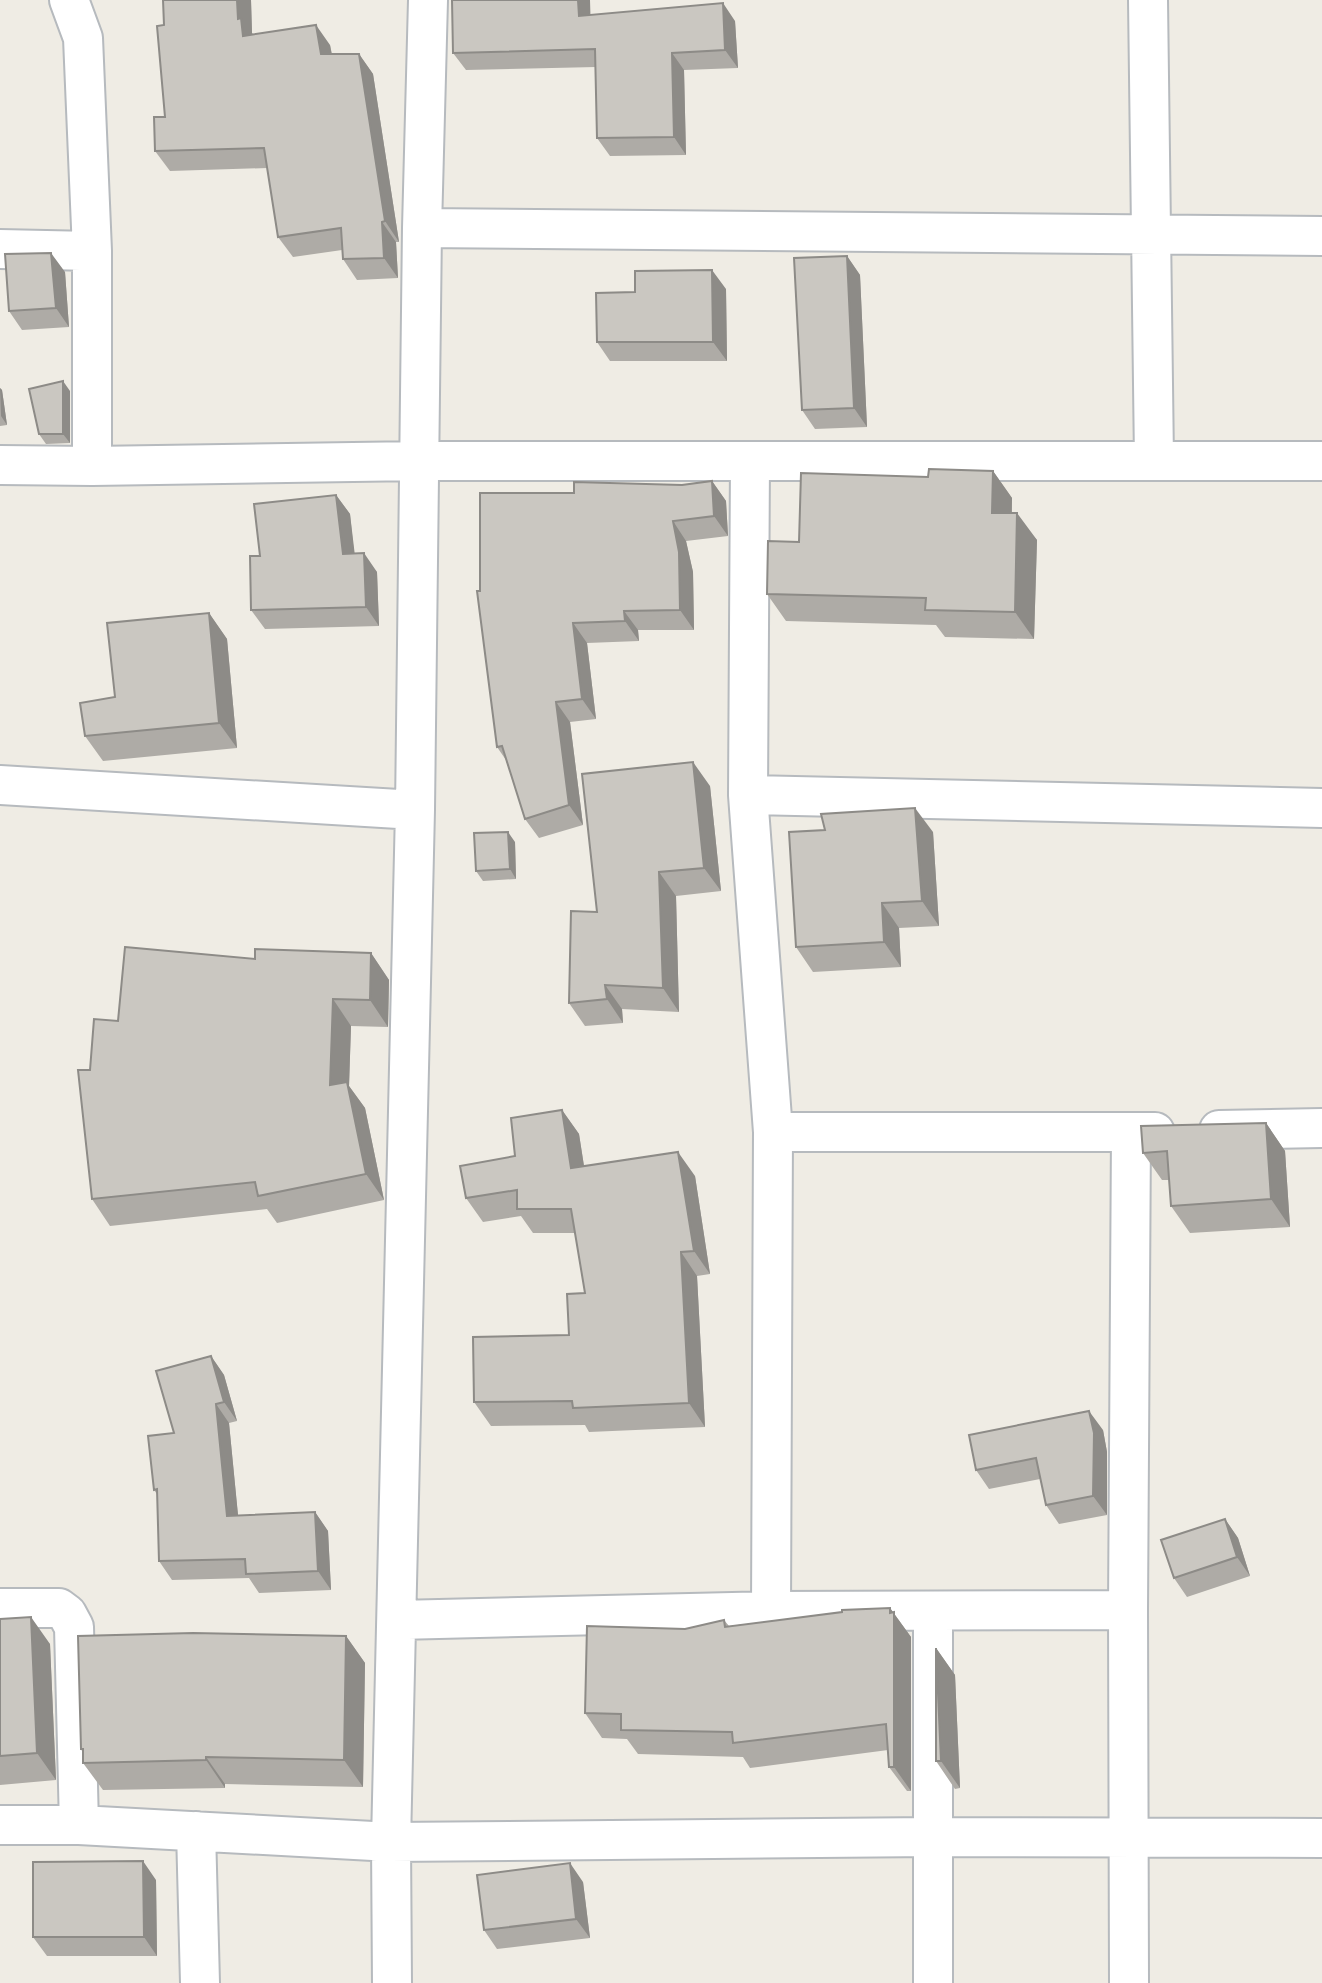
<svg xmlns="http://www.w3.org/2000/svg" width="1322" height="1983" font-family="'DM Sans',sans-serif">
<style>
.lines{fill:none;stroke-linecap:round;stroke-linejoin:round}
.street-casing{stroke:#b6babe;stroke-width:42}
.street{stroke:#fff;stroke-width:38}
.wall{fill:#aeaba6}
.shaded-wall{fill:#8d8b87}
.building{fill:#cac7c1;stroke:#8d8b87;stroke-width:2}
</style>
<rect width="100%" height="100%" fill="#efece4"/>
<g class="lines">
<defs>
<path id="street" d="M 69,0 L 83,38 L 92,251 L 92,466
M 1148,0 L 1154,460
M 422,228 L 1322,236
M 0,249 L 92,251
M 750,461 L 748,795 L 773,1132 L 771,1611
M 0,465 L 92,466 L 419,461 L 1322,461
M 0,785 L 415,810
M 748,795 L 1322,808
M 1219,1130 L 1322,1128
M 773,1132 L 1155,1132
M 0,1608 L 59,1608 L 67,1614 L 74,1627 L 79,1825
M 398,1620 L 771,1611 L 1128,1610
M 0,1825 L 79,1825 L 391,1842 L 933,1837 L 1322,1838
M 196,1831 L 200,1983
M 392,1983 L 391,1842 L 415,810 L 422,228 L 428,0
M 933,1983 L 933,1612
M 1129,1983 L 1128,1610 L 1131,1132"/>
</defs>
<use href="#street" class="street-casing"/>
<use href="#street" class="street"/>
</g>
<path class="wall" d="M 163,0 L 251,0 L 252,33 L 253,35 L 330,45 L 332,54 L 359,54 L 373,74 L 399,242 L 396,242 L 398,278 L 357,280 L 343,259 L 342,250 L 293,257 L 278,237 L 267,168 L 170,171 L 155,151 L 165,117 Z
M 590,15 L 735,21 L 738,68 L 684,70 L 686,155 L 610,156 L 597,138 L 596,67 L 466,70 L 453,53 Z
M 847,256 L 860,275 L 867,427 L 815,429 L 802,410 Z
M 65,272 L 69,327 L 22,330 L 9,311 Z
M 726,289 L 727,361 L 610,361 L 597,342 L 635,292 Z
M 0,388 L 2,390 L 7,425 L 0,426 Z
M 70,391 L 70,443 L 46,444 L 39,434 Z
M 993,471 L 1012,498 L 1012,513 L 1037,540 L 1034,639 L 945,637 L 936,625 L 786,621 L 767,594 L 799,542 L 928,477 Z
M 712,481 L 726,501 L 728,536 L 686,541 L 693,572 L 694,630 L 638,630 L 639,641 L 587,643 L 596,719 L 570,722 L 583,825 L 539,838 L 525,819 L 506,760 L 497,747 L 480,591 L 574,493 L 682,485 Z
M 336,495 L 350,514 L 354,553 L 377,572 L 379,626 L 265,629 L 251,610 L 260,556 Z
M 209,613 L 227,639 L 237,748 L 103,761 L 85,736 L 115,697 Z
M 710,786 L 721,891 L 676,896 L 679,1012 L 622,1009 L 623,1023 L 585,1026 L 569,1003 L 597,912 Z
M 933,832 L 939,926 L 899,928 L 901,967 L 813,972 L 796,947 Z
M 515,842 L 516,879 L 483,881 L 476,871 Z
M 371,953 L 389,980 L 388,1027 L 351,1026 L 349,1086 L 365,1108 L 384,1200 L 277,1223 L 267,1209 L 110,1226 L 92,1199 L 118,1021 L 255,959 Z
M 562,1110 L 579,1134 L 584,1166 L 695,1176 L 710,1274 L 697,1276 L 705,1427 L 589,1432 L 585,1425 L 491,1426 L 474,1402 L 569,1335 L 585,1293 L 575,1233 L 533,1233 L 521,1216 L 483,1222 L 466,1198 L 515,1156 Z
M 1266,1123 L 1285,1151 L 1290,1227 L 1190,1233 L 1171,1206 L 1169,1180 L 1162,1180 L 1143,1153 Z
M 211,1356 L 224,1375 L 237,1421 L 229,1423 L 238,1516 L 315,1512 L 328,1531 L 331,1590 L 259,1593 L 249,1578 L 172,1580 L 159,1561 L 157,1494 L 154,1490 L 174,1433 Z
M 1103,1430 L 1107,1452 L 1107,1515 L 1059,1524 L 1046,1505 L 1040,1479 L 989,1489 L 976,1470 Z
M 1225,1519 L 1238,1538 L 1250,1576 L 1187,1597 L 1174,1578 Z
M 890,1608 L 911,1637 L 911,1791 L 907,1791 L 889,1767 L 888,1750 L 750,1768 L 743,1757 L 638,1754 L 627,1739 L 602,1738 L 585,1713 L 685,1629 L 724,1620 L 729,1626 Z
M 0,1619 L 50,1644 L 56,1780 L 0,1785 Z
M 346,1636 L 365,1663 L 363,1787 L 225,1784 L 225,1788 L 103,1790 L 83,1763 L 83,1753 L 81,1749 Z
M 936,1648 L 955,1675 L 960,1788 L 955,1789 L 936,1761 Z
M 156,1880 L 157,1956 L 47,1956 L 33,1937 Z
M 583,1882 L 590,1938 L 497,1949 L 484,1930 Z"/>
<path class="shaded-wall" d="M 237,0 L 251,0 L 252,33 L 256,39 L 243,36 L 238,19 Z
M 578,0 L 590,0 L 591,34 L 579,16 Z
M 723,3 L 735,21 L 738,68 L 725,50 Z
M 316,25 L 330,45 L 335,74 L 321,54 Z
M 672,53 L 684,70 L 686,155 L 674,137 Z
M 359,54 L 373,74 L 399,242 L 385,221 Z
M 382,222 L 396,242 L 398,278 L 384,258 Z
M 51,253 L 65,272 L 69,327 L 56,308 Z
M 847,256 L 860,275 L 867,427 L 854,408 Z
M 712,270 L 726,289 L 727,361 L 713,342 Z
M 63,381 L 70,391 L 70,443 L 63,434 Z
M 0,388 L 2,390 L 7,425 L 1,416 Z
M 993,471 L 1012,498 L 1011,540 L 992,513 Z
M 712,481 L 726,501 L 728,536 L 714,516 Z
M 336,495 L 350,514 L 357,573 L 343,554 Z
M 1017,513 L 1037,540 L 1034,639 L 1015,612 Z
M 673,521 L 686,541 L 693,572 L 694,630 L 680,610 Z
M 364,553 L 377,572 L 379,626 L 366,607 Z
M 624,611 L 638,630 L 639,641 L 625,621 Z
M 209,613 L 227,639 L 237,748 L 219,723 Z
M 573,623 L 587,643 L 596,719 L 582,699 Z
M 556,702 L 570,722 L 583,825 L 569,805 Z
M 693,762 L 710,786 L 721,891 L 704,868 Z
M 915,808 L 933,832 L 939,926 L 922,901 Z
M 508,832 L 515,842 L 516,879 L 510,869 Z
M 659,872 L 676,896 L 679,1012 L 663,988 Z
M 882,903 L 899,928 L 901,967 L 884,942 Z
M 371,953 L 389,980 L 388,1027 L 370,1000 Z
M 605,985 L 622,1009 L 623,1023 L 607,999 Z
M 333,999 L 351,1026 L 349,1086 L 365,1108 L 384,1200 L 366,1174 L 330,1085 Z
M 562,1110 L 579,1134 L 588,1192 L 571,1168 Z
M 1266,1123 L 1285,1151 L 1290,1227 L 1271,1199 Z
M 678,1152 L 695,1176 L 710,1274 L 694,1251 Z
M 681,1252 L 697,1276 L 705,1427 L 689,1403 Z
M 211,1356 L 224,1375 L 237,1421 L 224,1402 Z
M 216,1404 L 229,1423 L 240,1535 L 227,1516 Z
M 1089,1411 L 1103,1430 L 1107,1452 L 1107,1515 L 1093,1496 Z
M 315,1512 L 328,1531 L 331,1590 L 318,1571 Z
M 1225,1519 L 1238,1538 L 1250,1576 L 1237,1557 Z
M 890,1608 L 911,1637 L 911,1791 L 894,1767 Z
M 31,1617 L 50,1644 L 56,1780 L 37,1753 Z
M 346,1636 L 365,1663 L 363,1787 L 344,1760 Z
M 936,1648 L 955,1675 L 960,1788 L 941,1761 Z
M 206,1757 L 225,1784 L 225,1788 L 206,1760 Z
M 143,1861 L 156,1880 L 157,1956 L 144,1937 Z
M 570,1863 L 583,1882 L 590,1938 L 576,1919 Z"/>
<path class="building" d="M 163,0 L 237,0 L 238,19 L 241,18 L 243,36 L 316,25 L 321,54 L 359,54 L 385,221 L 382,222 L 384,258 L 343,259 L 341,228 L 278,237 L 264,148 L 155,151 L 154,117 L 165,117 L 157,26 L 164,25 Z
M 452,0 L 578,0 L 579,16 L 723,3 L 725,50 L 672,53 L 674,137 L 597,138 L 595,49 L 453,53 Z
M 51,253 L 56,308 L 9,311 L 5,254 Z
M 847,256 L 854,408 L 802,410 L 794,258 Z
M 712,270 L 713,342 L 597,342 L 596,293 L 635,292 L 635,271 Z
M 63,381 L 63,434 L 39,434 L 29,389 Z
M 929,469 L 993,471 L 992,513 L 1017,513 L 1015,612 L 925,610 L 926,598 L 767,594 L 768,541 L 799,542 L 801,473 L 928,477 Z
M 712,481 L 714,516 L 673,521 L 679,552 L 680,610 L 624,611 L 625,621 L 573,623 L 582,699 L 556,702 L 569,805 L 525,819 L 502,746 L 497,747 L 477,591 L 480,591 L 480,493 L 574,493 L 574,482 L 682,485 Z
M 336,495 L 343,554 L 364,553 L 366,607 L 251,610 L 250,556 L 260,556 L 254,504 Z
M 209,613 L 219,723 L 85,736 L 80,703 L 115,697 L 107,623 Z
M 693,762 L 704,868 L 659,872 L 663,988 L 605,985 L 607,999 L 569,1003 L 571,911 L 597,912 L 582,774 Z
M 915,808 L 922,901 L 882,903 L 884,942 L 796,947 L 789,832 L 825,830 L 821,814 Z
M 508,832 L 510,869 L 476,871 L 474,833 Z
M 125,947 L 255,959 L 255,949 L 371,953 L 370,1000 L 333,999 L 330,1085 L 347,1082 L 366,1174 L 258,1196 L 255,1182 L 92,1199 L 78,1070 L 90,1070 L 94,1019 L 118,1021 Z
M 562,1110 L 571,1168 L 678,1152 L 694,1251 L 681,1252 L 689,1403 L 573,1408 L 572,1401 L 474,1402 L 473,1337 L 569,1335 L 567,1294 L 585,1293 L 571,1209 L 517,1209 L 517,1190 L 466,1198 L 460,1166 L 515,1156 L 511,1118 Z
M 1266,1123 L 1271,1199 L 1171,1206 L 1167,1151 L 1143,1153 L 1141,1126 Z
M 211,1356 L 224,1402 L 216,1404 L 227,1516 L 315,1512 L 318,1571 L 246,1574 L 245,1559 L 159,1561 L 157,1489 L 154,1490 L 148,1436 L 174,1433 L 156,1371 Z
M 1089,1411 L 1094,1433 L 1093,1496 L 1046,1505 L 1036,1458 L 976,1470 L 969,1435 Z
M 1225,1519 L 1237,1557 L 1174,1578 L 1161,1540 Z
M 890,1608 L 890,1613 L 894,1612 L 894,1767 L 889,1767 L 886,1724 L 733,1743 L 732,1732 L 621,1730 L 621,1714 L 585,1713 L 587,1626 L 685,1629 L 724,1620 L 725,1627 L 842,1612 L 842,1610 Z
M 31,1617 L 37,1753 L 0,1756 L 0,1619 Z
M 193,1633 L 346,1636 L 344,1760 L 206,1757 L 206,1760 L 83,1763 L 83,1749 L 81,1749 L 78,1636 Z
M 936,1648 L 941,1761 L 936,1761 Z
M 143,1861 L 144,1937 L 33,1937 L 33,1862 Z
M 570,1863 L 576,1919 L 484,1930 L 477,1875 Z"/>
</svg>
